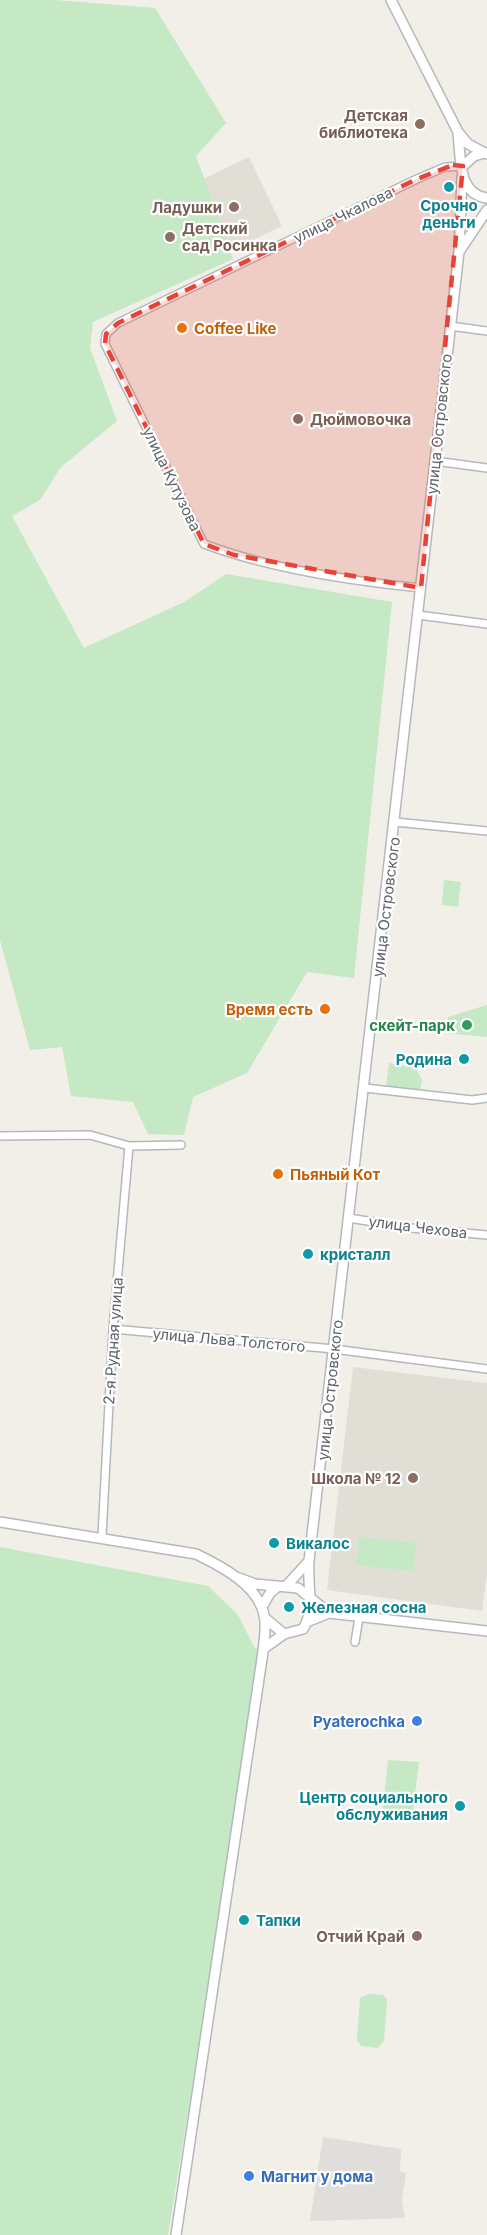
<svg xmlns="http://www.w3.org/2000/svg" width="487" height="2235" font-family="Inter,sans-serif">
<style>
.industrial{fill:#e0deda}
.education{fill:#e1ded6}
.green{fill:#c5e8c5}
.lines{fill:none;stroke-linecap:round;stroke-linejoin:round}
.minor-casing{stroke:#b5b8bc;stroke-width:10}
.tertiary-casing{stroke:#b5b8bc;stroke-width:12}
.minor{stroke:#fff;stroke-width:7}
.tertiary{stroke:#fff;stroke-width:9}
.marked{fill:#ea4335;fill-opacity:0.2;stroke:#ea4335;stroke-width:4.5;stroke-dasharray:12 8;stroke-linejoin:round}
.education-dot{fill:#8d6e63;stroke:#fff;stroke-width:2}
.culture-dot{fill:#0f9aa8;stroke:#fff;stroke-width:2}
.food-dot{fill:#e8710a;stroke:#fff;stroke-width:2}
.leisure-dot{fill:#2e9e5b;stroke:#fff;stroke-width:2}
.shop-dot{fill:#3f7fe0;stroke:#fff;stroke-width:2}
.labels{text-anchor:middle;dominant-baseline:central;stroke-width:4.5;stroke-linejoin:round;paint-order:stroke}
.education-label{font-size:15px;font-weight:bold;fill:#785e54;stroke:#fff;text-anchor:end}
.culture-label{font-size:15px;font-weight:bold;fill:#0d838f;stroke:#fff;text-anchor:start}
.street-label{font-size:15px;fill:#5f6368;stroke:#fff}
.food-label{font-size:15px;font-weight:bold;fill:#c56008;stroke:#fff;text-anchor:start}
.leisure-label{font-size:15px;font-weight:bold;fill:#27864d;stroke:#fff;text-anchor:end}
.shop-label{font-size:15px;font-weight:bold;fill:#366cbe;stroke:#fff;text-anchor:end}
</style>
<rect width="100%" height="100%" fill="#f1efe8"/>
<path class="industrial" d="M 323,2137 L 401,2149 L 400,2171 L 406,2174 L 402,2199 L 405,2218 L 310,2221 Z"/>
<path class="education" d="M 249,157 L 282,226 L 155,287 L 122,218 Z
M 353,1367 L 487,1383 L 487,1573 L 482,1611 L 327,1590 Z"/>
<path class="green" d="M 0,0 L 55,0 L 155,8 L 226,123 L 196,156 L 233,259 L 93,322 L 90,348 L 117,421 L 61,467 L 40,500 L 12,516 L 84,648 L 184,602 L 226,574 L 392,602 L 354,978 L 307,972 L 247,1073 L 193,1097 L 184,1135 L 148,1134 L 133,1102 L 71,1096 L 62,1047 L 30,1050 L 0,940 Z
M 444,880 L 461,882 L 458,907 L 442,905 Z
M 487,1005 L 487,1037 L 446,1033 L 448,1017 Z
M 389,1063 L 416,1068 L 422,1080 L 420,1092 L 386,1088 Z
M 359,1537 L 416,1543 L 413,1571 L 356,1565 Z
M 0,1547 L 208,1586 L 238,1615 L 254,1647 L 263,1652 L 168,2235 L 0,2235 Z
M 388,1760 L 419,1762 L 413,1812 L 383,1809 Z
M 368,1994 L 383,1995 L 387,1999 L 384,2041 L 378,2048 L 361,2046 L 357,2040 L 360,1998 Z"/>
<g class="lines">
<defs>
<path id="minor" d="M 450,326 L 487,331
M 435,461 L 487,468
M 421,588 C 350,581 270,569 204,544 L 105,344 L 106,334 L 118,323 L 417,179 L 445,167 L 463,166
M 418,615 L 487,624
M 395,822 L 487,831
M 365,1088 L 472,1100 L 487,1098
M 0,1136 L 90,1135 L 129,1146 L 181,1145
M 349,1218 L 411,1228 L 487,1235
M 113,1329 L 334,1349 L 487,1369
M 102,1536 L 113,1329 L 129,1146
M 355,1642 L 359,1618"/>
<path id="tertiary" d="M 391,0 L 458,132 L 468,144 L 487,154
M 458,133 C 461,157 457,194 487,198
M 463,166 L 474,156 L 485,153
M 459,252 L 487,210
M 0,1522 L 196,1554 C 221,1566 258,1585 264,1615 C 267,1626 264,1640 263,1652 L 176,2235
M 239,1578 L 255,1584 L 298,1588 L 329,1613
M 287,1585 L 309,1561
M 262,1607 L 270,1593 L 276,1588
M 265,1618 L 284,1634
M 309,1621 L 329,1613 L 487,1631
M 263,1649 L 284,1634 L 303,1629 C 315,1611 307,1582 309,1561 L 459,252 L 462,177"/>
</defs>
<use href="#minor" class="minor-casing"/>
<use href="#tertiary" class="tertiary-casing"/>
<use href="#minor" class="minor"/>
<use href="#tertiary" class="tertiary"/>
</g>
<path class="marked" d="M 453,165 L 463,166 L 421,588 L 234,555 L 204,544 L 105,344 L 106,334 L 118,323 L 417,179 Z"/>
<g class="education-dot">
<circle cx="420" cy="124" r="6"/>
<circle cx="234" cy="207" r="6"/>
<circle cx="170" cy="237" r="6"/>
<circle cx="298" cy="419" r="6"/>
<circle cx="413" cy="1478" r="6"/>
<circle cx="417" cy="1936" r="6"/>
</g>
<g class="culture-dot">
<circle cx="449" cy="187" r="6"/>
<circle cx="464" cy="1059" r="6"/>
<circle cx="308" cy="1254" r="6"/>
<circle cx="274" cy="1543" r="6"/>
<circle cx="289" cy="1607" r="6"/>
<circle cx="460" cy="1806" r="6"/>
<circle cx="244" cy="1920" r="6"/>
</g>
<g class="food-dot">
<circle cx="182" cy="328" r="6"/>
<circle cx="325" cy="1009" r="6"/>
<circle cx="278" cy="1174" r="6"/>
</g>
<circle class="leisure-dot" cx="467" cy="1025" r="6"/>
<g class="shop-dot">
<circle cx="417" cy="1721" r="6"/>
<circle cx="249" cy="2176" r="6"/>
</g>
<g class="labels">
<g class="education-label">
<text x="408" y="115">Детская<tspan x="408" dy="17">библиотека</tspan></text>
<text x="222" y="207">Ладушки</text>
<text x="182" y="228" text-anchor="start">Детский<tspan x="182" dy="17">сад Росинка</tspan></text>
<text x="310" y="419" text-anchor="start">Дюймовочка</text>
<text x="401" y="1478">Школа № 12</text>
<text x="405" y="1936">Отчий Край</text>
</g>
<g class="culture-label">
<text x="449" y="205" text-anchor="middle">Срочно<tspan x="449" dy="17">деньги</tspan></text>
<text x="452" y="1059" text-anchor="end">Родина</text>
<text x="320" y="1254">кристалл</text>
<text x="286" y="1543">Викалос</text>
<text x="301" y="1607">Железная сосна</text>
<text x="448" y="1797" text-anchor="end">Центр социального<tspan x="448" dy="17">обслуживания</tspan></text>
<text x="256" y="1920">Тапки</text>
</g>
<g class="street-label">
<text transform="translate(343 215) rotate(-26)">улица Чкалова</text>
<text transform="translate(439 424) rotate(-84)">улица Островского</text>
<text transform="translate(172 479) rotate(64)">улица Кутузова</text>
<text transform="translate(386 907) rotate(-83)">улица Островского</text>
<text transform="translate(418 1227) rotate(7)">улица Чехова</text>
<text transform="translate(229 1340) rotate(5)">улица Льва Толстого</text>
<text transform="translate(113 1341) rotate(-86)">2-я Рудная улица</text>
<text transform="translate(330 1390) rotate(-84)">улица Островского</text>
</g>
<g class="food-label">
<text x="194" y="328">Coffee Like</text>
<text x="313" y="1009" text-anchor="end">Время есть</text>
<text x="290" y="1174">Пьяный Кот</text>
</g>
<g class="leisure-label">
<text x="455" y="1025">скейт-парк</text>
</g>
<g class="shop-label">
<text x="405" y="1721">Pyaterochka</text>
<text x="261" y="2176" text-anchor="start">Магнит у дома</text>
</g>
</g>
</svg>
